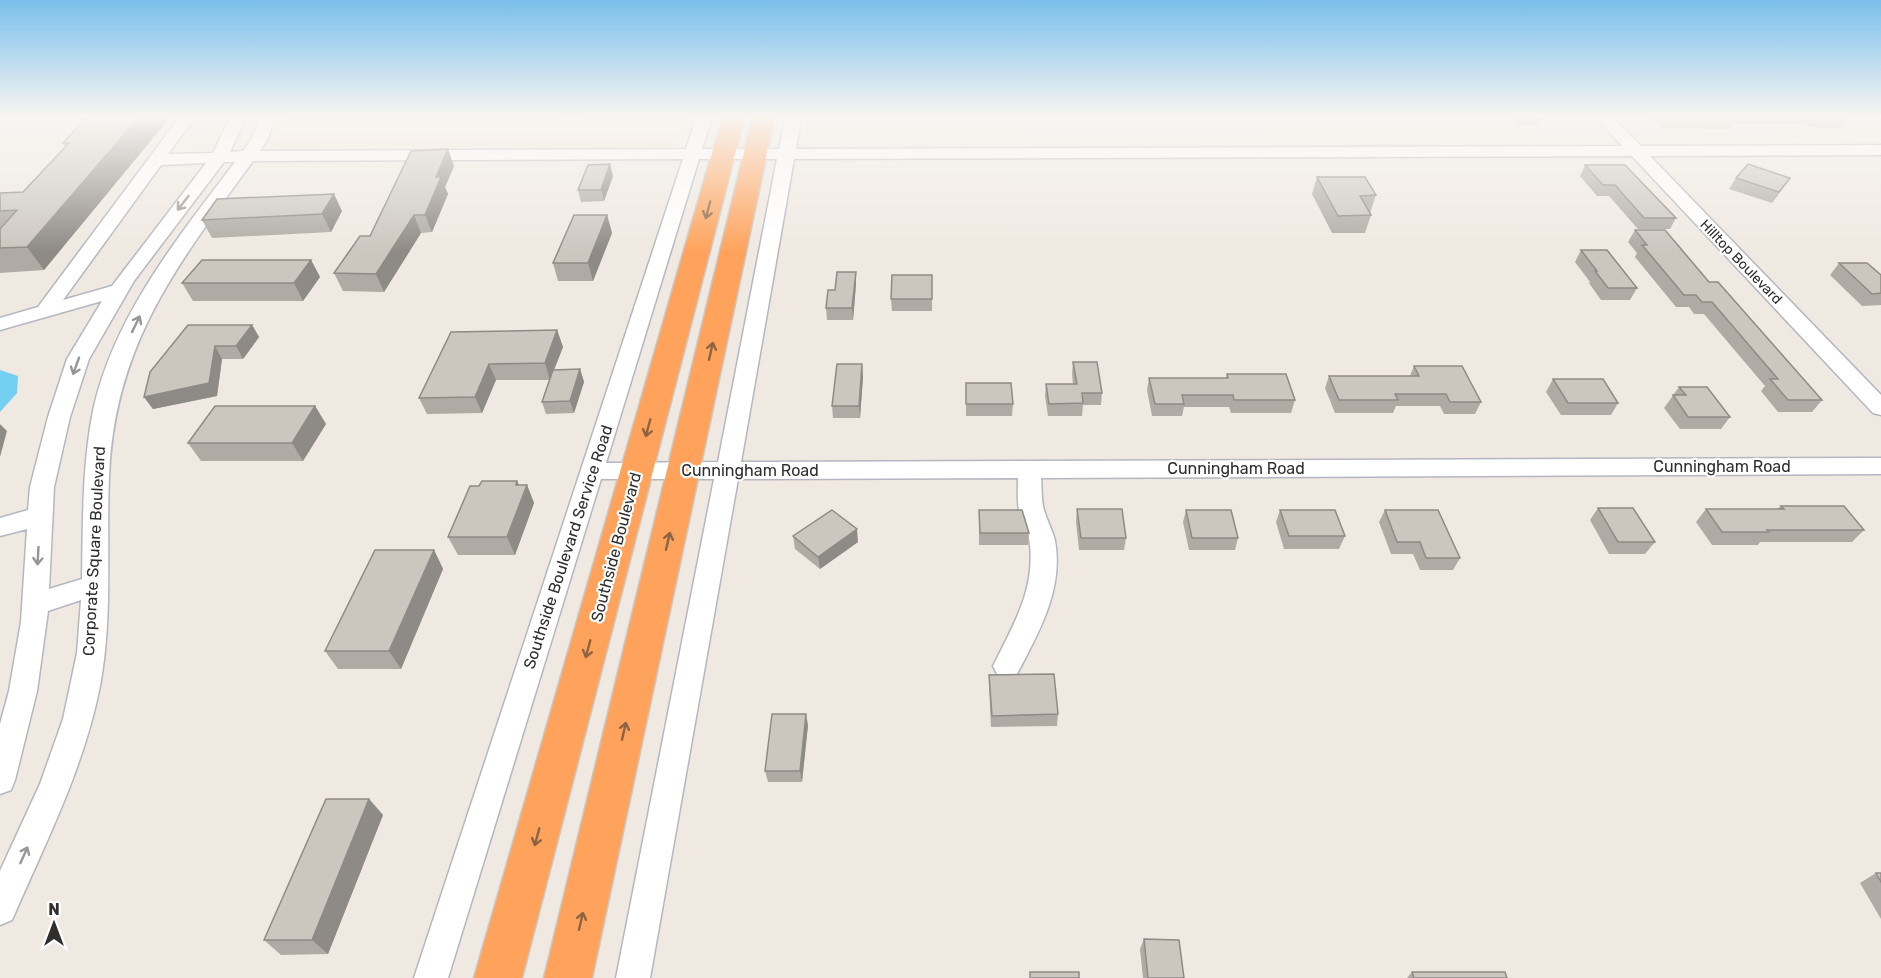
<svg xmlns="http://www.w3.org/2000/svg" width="1881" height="978" font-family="Rubik,sans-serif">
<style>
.education{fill:#f0e6d1}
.water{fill:#75cff0}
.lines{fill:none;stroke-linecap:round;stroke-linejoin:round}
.minor-casing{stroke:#b4b7c1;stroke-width:3}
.highway-casing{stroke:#c9c9c9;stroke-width:3}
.minor{fill:#fff;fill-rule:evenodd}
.highway{fill:#ffa35c;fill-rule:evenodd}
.wall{fill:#afaba4}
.shaded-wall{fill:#8e8b86}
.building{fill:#cbc7bf;stroke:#8e8b86;stroke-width:1.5}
.oneway{stroke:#969696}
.oneway2{stroke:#8c6343}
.labels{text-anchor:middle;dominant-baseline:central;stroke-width:4.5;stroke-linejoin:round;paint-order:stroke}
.far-street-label{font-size:14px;fill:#2e2e2e;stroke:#fff}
.street-label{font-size:16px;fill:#2e2e2e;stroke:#fff}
</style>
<rect width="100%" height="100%" fill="#efe9e1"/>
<path class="education" d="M 285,115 L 688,115 L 677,146 L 273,147 L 270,142 Z"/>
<path class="water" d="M 0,370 L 18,376 L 17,393 L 0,412 Z"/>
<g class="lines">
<defs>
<path id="minor" d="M 181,115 L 197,115 L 168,154 L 213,153 L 231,115 L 247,115 L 230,152 L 243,151 L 251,140 L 261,115 L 277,115 L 267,140 L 260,151 L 686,149 L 697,115 L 713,115 L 702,149 L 779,149 L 786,115 L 802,115 L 796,149 L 1622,146 L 1594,115 L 1611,115 L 1641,146 L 1881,145 L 1881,155 L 1650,156 L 1881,395 L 1881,415 L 1873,413 L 1632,156 L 794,159 L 741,462 L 1881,458 L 1881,474 L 1041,478 C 1042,488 1041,500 1044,510 C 1047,521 1053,531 1055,541 C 1064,589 1038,634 1017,674 L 1007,678 L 997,674 L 993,666 C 1012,627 1035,591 1030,545 C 1029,533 1022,522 1019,510 C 1017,499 1018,488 1018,478 L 738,479 L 650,978 L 616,978 L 714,479 L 601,479 L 448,978 L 414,978 L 683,159 L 253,161 C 178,264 114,344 109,477 C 106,547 113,617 100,686 C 84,768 45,844 12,920 L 0,925 L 0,871 L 40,784 L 63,719 L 77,653 L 81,600 L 48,611 L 37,691 L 15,780 L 11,790 L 0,794 L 0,724 L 9,691 L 21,622 L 27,529 L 0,536 L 0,518 L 28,510 L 30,487 L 48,417 L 67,359 L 102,301 L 0,330 L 0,318 L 38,307 ZM 699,159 L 777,159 L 718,462 L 606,463 ZM 224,162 L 235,162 C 179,236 116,313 94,406 C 82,462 83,522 82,579 L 49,589 L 54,487 L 70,417 L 89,359 L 134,281 ZM 206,163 L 112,286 L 63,300 L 161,165 Z"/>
<path id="highway" d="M 723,115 L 745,115 L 522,978 L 474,978 Z
M 753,115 L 775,115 L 592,978 L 544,978 Z"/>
</defs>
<use href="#minor" class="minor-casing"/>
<use href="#highway" class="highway-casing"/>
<use href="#minor" class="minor"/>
<use href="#highway" class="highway"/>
</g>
<path class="wall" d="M 89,115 L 172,115 L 44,270 L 0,273 L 0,193 L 23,192 L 65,147 L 63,143 Z
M 516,115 L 587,115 L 585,119 L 517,120 Z
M 1510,115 L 1543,115 L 1539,125 L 1517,125 Z
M 1650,115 L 1847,115 L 1848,117 L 1841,128 L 1809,127 L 1805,124 L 1733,124 L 1730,129 L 1662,128 Z
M 1585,165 L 1676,218 L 1670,229 L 1638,229 L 1609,196 L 1597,196 L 1580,176 Z
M 454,166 L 445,187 L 448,194 L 432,232 L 421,233 L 384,292 L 343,291 L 334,273 L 370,236 Z
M 613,176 L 604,201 L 581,202 L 578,190 Z
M 1317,177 L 1376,195 L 1370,213 L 1369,213 L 1371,215 L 1365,233 L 1332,233 L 1312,194 Z
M 1736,178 L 1790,178 L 1772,203 L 1729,189 Z
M 342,211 L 331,232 L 212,238 L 202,220 Z
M 607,215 L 612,233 L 593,281 L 558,281 L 553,263 Z
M 1635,230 L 1709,282 L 1822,400 L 1812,412 L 1778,412 L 1761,391 L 1765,386 L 1704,314 L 1694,314 L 1689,307 L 1676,307 L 1635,257 L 1637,253 L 1628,242 Z
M 1581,250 L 1637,288 L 1630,300 L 1601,300 L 1589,283 L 1590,282 L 1575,262 Z
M 311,260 L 320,277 L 303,301 L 193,301 L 182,283 Z
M 1839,263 L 1881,275 L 1881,305 L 1862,306 L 1830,275 Z
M 856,272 L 856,284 L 853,320 L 827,320 L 826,308 L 835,290 Z
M 932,275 L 932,311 L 892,311 L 891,299 Z
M 252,325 L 259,337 L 243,359 L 222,359 L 217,396 L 153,409 L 144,397 L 150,372 Z
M 557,330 L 563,347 L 554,370 L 580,369 L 584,382 L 574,413 L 546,414 L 542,402 L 549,380 L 496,380 L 482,413 L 427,414 L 419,398 Z
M 1073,362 L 1102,393 L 1101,405 L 1083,405 L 1082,416 L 1048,416 L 1045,396 L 1046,384 L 1073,384 L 1072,374 Z
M 862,364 L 863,377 L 860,418 L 833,418 L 832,406 Z
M 1414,366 L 1481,402 L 1475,414 L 1444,414 L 1440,406 L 1396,406 L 1393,413 L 1335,413 L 1325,388 L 1329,376 L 1410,376 Z
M 1227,374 L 1295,400 L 1291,413 L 1231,413 L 1229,407 L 1184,407 L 1182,416 L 1152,416 L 1147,390 L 1149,378 L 1226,378 Z
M 1553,379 L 1618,403 L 1611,415 L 1561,415 L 1546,392 Z
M 966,383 L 1013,404 L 1012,416 L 966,416 Z
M 1679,387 L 1730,417 L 1721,429 L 1680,429 L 1664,408 Z
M 315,406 L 326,424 L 303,461 L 201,461 L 188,443 Z
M 517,481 L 519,485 L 527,485 L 534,503 L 515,555 L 458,555 L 448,537 L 479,486 Z
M 1781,506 L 1864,530 L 1852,542 L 1760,542 L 1758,545 L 1712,545 L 1696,522 L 1706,509 L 1777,509 Z
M 1598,508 L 1655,542 L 1645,554 L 1609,554 L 1590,520 Z
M 1077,509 L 1126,538 L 1124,550 L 1079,550 L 1076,522 Z
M 979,510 L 1029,533 L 1028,545 L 979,545 Z
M 1186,510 L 1238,538 L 1235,550 L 1189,550 L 1183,522 Z
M 1280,510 L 1345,536 L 1339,549 L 1284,549 L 1276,522 Z
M 1385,510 L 1460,558 L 1453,570 L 1420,570 L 1413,554 L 1391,554 L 1379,522 Z
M 793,536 L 858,542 L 820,569 L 795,549 Z
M 434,550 L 443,569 L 401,669 L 338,669 L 325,651 Z
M 989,675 L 1058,714 L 1057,726 L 991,727 L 989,686 Z
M 808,725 L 802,782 L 768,782 L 765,771 Z
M 369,799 L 383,815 L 328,954 L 281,955 L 264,940 Z
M 1876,873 L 1881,873 L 1881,919 L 1860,883 Z
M 1144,939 L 1184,978 L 1143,978 L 1140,949 Z
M 1412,972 L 1507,978 L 1407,978 Z"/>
<path class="shaded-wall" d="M 141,115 L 172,115 L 44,270 L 27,247 Z
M 448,149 L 454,166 L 445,187 L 448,194 L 432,232 L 425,215 L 436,177 Z
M 610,164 L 613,176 L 604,201 L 601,190 Z
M 1790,178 L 1782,189 L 1772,203 L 1779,192 Z
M 334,194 L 342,211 L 331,232 L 322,214 Z
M 414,215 L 421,233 L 384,292 L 376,274 Z
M 607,215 L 612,233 L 593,281 L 588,263 Z
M 311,260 L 320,277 L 303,301 L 294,283 Z
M 856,272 L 856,284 L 853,320 L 852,308 Z
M 252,325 L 259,337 L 243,359 L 236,346 Z
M 557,330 L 563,347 L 550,380 L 545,363 Z
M 215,346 L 222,359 L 217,396 L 153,409 L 144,397 Z
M 489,364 L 496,380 L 482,413 L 475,397 Z
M 862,364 L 863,377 L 860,418 L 859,406 Z
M 580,369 L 584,382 L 574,413 L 570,401 Z
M 315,406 L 326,424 L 303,461 L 292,443 Z
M 0,424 L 7,431 L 0,457 Z
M 517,481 L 523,494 L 527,485 L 534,503 L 515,555 L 507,537 L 516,485 Z
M 857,529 L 858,542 L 820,569 L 818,557 Z
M 434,550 L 443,569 L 401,669 L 389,651 Z
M 806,714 L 808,725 L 802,782 L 800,771 Z
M 369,799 L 383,815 L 328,954 L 312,940 Z"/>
<path class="building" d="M 89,115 L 141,115 L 27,247 L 0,248 L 0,229 L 17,210 L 0,211 L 0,193 L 23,192 L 69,143 L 63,143 Z
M 1666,115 L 1733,115 L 1736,118 L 1668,117 Z
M 1814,115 L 1847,115 L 1848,117 L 1815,116 Z
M 448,149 L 436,177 L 441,177 L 425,215 L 414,215 L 376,274 L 334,273 L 360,236 L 370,236 L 411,151 Z
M 610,164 L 601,190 L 578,190 L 588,165 Z
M 1748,164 L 1790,178 L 1779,192 L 1736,178 Z
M 1585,165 L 1625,165 L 1676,218 L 1644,218 L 1615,185 L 1603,185 Z
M 1317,177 L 1365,177 L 1376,195 L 1360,196 L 1371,215 L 1338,216 Z
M 334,194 L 322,214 L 202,220 L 217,199 Z
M 574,215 L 607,215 L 588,263 L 553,263 Z
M 1635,230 L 1665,230 L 1709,282 L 1718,282 L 1822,400 L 1788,400 L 1770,379 L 1778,379 L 1712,302 L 1702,302 L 1696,295 L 1684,295 L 1642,245 L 1647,245 Z
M 1581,250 L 1607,250 L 1637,288 L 1608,288 L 1595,271 L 1597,271 Z
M 202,260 L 311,260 L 294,283 L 182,283 Z
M 1839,263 L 1867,263 L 1881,275 L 1881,293 L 1872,294 Z
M 837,272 L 856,272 L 852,308 L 826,308 L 828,290 L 835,290 Z
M 892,275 L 932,275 L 932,299 L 891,299 Z
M 188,325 L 252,325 L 236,346 L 215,346 L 209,383 L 144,397 L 150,372 Z
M 557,330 L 545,363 L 489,364 L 475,397 L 419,398 L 451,332 Z
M 1073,362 L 1097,362 L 1102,393 L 1082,393 L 1083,403 L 1049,404 L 1046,384 L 1077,384 Z
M 837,364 L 862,364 L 859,406 L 832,406 Z
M 1414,366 L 1462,366 L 1481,402 L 1450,402 L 1446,394 L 1395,394 L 1398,400 L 1339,400 L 1329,376 L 1419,376 Z
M 580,369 L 570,401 L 542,402 L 553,370 Z
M 1227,374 L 1286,374 L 1295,400 L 1234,400 L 1233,395 L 1182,395 L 1184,404 L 1155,404 L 1149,378 L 1228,378 Z
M 1553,379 L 1603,379 L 1618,403 L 1568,403 Z
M 966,383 L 1011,383 L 1013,404 L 966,404 Z
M 1679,387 L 1707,387 L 1730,417 L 1688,417 L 1673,395 L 1686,395 Z
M 215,406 L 315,406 L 292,443 L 188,443 Z
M 482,481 L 517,481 L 516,485 L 527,485 L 507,537 L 448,537 L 470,486 L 479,486 Z
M 1781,506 L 1844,506 L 1864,530 L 1767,530 L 1769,532 L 1722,532 L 1706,509 L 1784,509 Z
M 1598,508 L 1633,508 L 1655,542 L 1618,542 Z
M 1077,509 L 1122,509 L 1126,538 L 1081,538 Z
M 832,510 L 857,529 L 818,557 L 793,536 Z
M 979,510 L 1022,510 L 1029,533 L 980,533 Z
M 1186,510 L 1231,510 L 1238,538 L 1192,538 Z
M 1280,510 L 1335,510 L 1345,536 L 1289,536 Z
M 1385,510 L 1438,510 L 1460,558 L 1426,558 L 1420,542 L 1397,542 Z
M 375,550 L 434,550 L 389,651 L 325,651 Z
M 1054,674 L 1058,714 L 992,716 L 989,675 Z
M 772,714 L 806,714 L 800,771 L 765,771 Z
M 326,799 L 369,799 L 312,940 L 264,940 Z
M 1876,873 L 1881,873 L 1881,882 Z
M 1144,939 L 1179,940 L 1184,978 L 1148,978 Z
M 1030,972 L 1079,972 L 1079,978 L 1030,978 Z
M 1412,972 L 1505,972 L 1507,978 L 1414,978 Z"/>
<defs><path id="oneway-shaft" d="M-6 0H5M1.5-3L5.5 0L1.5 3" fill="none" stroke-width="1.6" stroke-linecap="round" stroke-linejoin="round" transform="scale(1.5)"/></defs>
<g class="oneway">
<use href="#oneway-shaft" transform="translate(183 203) rotate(128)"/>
<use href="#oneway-shaft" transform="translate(136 324) rotate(-64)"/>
<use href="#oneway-shaft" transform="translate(76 366) rotate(110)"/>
<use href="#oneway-shaft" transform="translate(38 556) rotate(93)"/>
<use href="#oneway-shaft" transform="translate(24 855) rotate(-66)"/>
</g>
<g class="oneway2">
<use href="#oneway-shaft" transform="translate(708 210) rotate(105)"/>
<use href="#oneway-shaft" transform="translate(711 351) rotate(-77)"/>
<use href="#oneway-shaft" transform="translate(648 428) rotate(105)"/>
<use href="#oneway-shaft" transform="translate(668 541) rotate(-77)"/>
<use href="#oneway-shaft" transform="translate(588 649) rotate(105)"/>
<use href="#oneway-shaft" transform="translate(624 731) rotate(-77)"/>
<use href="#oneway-shaft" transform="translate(537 837) rotate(105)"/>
<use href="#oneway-shaft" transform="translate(581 921) rotate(-77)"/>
</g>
<linearGradient id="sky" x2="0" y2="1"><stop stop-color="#7abfeb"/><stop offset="0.46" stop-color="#f8f5f2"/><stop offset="1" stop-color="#f8f5f2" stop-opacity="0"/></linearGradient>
<rect width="1881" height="252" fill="url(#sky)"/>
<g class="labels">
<g class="far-street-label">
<text transform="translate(1741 262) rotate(46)">Hilltop Boulevard</text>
</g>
<g class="street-label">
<text x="1722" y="466">Cunningham Road</text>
<text x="1236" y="468">Cunningham Road</text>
<text x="750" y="470">Cunningham Road</text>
<text transform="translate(568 547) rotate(-72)">Southside Boulevard Service Road</text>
<text transform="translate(616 547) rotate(-75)">Southside Boulevard</text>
<text transform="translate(94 551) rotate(-87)">Corporate Square Boulevard</text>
</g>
</g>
<g transform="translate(54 924)" stroke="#ffffff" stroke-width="4.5" paint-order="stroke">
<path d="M0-4.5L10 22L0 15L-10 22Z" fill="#2e2e2e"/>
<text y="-9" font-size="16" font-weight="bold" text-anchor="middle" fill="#2e2e2e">N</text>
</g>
</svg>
